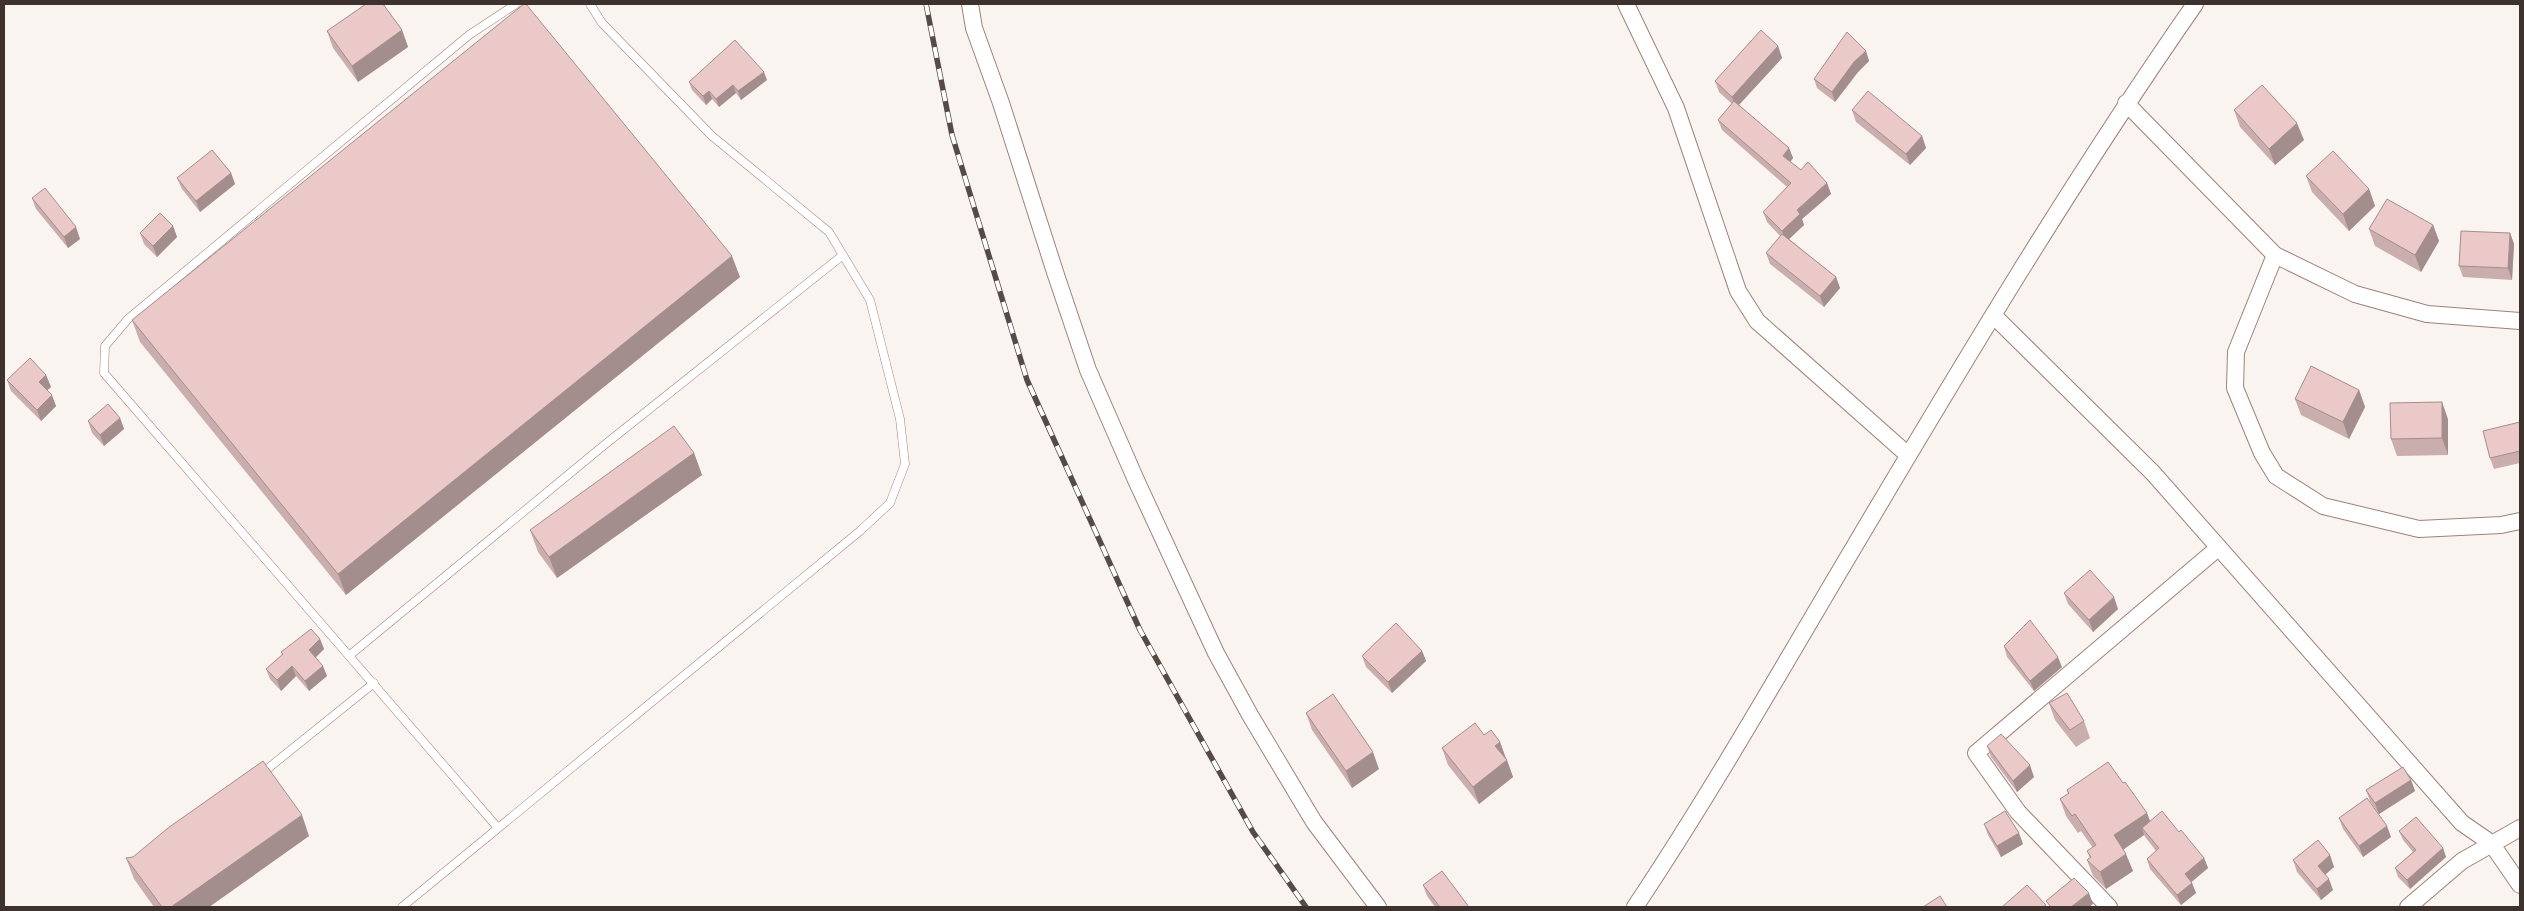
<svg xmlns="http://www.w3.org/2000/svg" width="2524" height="911" font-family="'Golos Text',sans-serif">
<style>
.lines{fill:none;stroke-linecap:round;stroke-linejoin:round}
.lane-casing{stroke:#9e8278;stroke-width:9}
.street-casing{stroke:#9e8278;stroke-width:18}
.lane{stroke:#fff;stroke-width:8}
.street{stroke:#fff;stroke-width:16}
.rail-casing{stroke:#554a46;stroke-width:5.5}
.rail{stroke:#fff;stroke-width:4;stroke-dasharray:11;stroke-linecap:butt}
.wall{fill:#caadad}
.shaded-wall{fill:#a48d8d}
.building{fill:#ebc9c9;stroke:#a48d8d}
</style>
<rect width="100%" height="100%" fill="#faf4f1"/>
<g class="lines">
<defs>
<path id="lane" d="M 350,655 L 603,446 L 843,255
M 261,774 L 374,683
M 498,828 L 104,373 L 105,346 L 128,319 L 469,35 L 516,4
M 402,907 L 860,531 L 890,503 L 905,464 L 900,419 L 870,300 L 829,232 L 712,136 L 602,23 L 590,4"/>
<path id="street" d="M 970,4 L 974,28 L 1001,103 L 1055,272 L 1088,370 L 1136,480 L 1216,653 L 1250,715 L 1314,822 L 1378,907
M 1626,4 L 1676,108 L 1738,291 L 1757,321 L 1908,455
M 2126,103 L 2275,255 L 2355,294 L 2427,314 L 2520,321
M 2275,255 L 2236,352 L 2235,388 L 2262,453 L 2276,476 L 2323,506 L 2419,529 L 2501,525 L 2520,521
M 1994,316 L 2153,473 L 2462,823 L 2491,843 L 2520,885
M 1635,907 C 1713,790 1782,668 1854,547 C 1963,363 2073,179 2195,4
M 2109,907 L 2018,812 L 1976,753 L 2218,548
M 2408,907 L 2462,861 L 2520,828"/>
</defs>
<use href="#lane" class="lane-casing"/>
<use href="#street" class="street-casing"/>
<use href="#lane" class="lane"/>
<use href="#street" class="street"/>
<defs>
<path id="rail" d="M 926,4 L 952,135 L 1027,380 L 1140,630 L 1253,832 L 1306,907"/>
</defs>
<use href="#rail" class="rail-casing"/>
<use href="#rail" class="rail"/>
</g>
<path class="wall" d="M 402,30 L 408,47 L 358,82 L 333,48 L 327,31 Z
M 1778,46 L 1782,58 L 1739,105 L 1789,148 L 1793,158 L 1790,162 L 1801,170 L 1827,183 L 1831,194 L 1802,219 L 1804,225 L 1789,239 L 1836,277 L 1840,288 L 1824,307 L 1770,264 L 1766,253 L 1780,236 L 1767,222 L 1763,212 L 1787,187 L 1722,130 L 1718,120 L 1732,104 L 1719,92 L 1715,81 Z
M 1866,51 L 1869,61 L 1858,72 L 1835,102 L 1817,88 L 1814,79 Z
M 767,80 L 741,100 L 736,93 L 719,107 L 712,99 L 706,105 L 692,90 L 689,82 Z
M 1852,110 L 1922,136 L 1926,148 L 1910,165 L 1856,122 Z
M 2234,110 L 2304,140 L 2275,165 L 2240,127 Z
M 231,173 L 235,184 L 200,212 L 182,189 L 177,178 Z
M 2306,176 L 2369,189 L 2375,206 L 2349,231 L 2312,192 Z
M 32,198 L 80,239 L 68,248 L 36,209 Z
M 2433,225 L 2439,241 L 2421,272 L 2375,246 L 2369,229 Z
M 173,226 L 177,237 L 157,257 L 144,244 L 140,233 Z
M 2510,233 L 2514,244 L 2512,280 L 2463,277 L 2459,266 Z
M 740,277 L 346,595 L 140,342 L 132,320 Z
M 46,375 L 51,387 L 47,390 L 56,406 L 41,421 L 11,391 L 7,380 Z
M 2359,390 L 2365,407 L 2349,439 L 2301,415 L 2295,399 Z
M 120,418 L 124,429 L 104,446 L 92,433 L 88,421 Z
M 2448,419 L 2448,455 L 2397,456 L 2391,439 Z
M 2520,422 L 2520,463 L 2494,469 L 2490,458 Z
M 694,453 L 702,475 L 557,578 L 538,552 L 530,530 Z
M 2064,593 L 2118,609 L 2093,632 L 2068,604 Z
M 320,639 L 324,649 L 316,657 L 327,676 L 309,691 L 296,676 L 281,691 L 270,679 L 266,669 L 282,655 L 281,652 Z
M 2004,646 L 2062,667 L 2034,691 L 2007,657 Z
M 1422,651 L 1426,661 L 1392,693 L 1366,667 L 1362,656 Z
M 2049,703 L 2084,721 L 2090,738 L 2076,747 L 2055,720 Z
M 1306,713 L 1379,769 L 1352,788 L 1312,730 Z
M 1484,735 L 1500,742 L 1513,777 L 1479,804 L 1448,765 L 1442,748 Z
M 1987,746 L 2034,777 L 2017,792 L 1991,757 Z
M 2411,780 L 2415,791 L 2379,814 L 2370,801 L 2366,790 Z
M 2123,783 L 2147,813 L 2150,821 L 2179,832 L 2204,858 L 2208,868 L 2191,882 L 2196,893 L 2181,905 L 2150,869 L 2147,859 L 2156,851 L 2146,838 L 2144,835 L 2123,849 L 2133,871 L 2106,889 L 2093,876 L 2087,860 L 2090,858 L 2087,851 L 2093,848 L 2081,831 L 2078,833 L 2066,816 L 2060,799 L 2068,794 L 2067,790 Z
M 2339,818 L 2391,837 L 2363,857 L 2343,829 Z
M 1984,824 L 2023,844 L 2001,857 L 1988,835 Z
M 2399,831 L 2443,848 L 2446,857 L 2410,889 L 2398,877 L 2395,868 L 2413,852 L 2403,840 Z
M 309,836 L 209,907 L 154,907 L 134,879 L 126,858 Z
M 2330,855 L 2334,867 L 2325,875 L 2333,890 L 2321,900 L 2297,872 L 2293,860 Z
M 1423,885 L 1469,907 L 1435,907 L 1427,896 Z"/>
<path class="shaded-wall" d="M 402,30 L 408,47 L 358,82 L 352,66 Z
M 1778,46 L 1782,58 L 1736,108 L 1732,97 Z
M 1866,51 L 1869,61 L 1858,72 L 1835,102 L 1832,92 L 1854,62 Z
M 764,72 L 767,80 L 741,100 L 738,91 Z
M 733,85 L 736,93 L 719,107 L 716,99 Z
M 709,91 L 712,99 L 706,105 L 703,96 Z
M 2297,123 L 2304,140 L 2275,165 L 2269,149 Z
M 1922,136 L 1926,148 L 1910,165 L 1906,154 Z
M 1789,148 L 1793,158 L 1787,167 L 1783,156 Z
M 231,173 L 235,184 L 200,212 L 196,201 Z
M 1827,183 L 1831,194 L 1802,219 L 1804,225 L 1786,242 L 1782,231 L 1797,210 Z
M 2369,189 L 2375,206 L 2349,231 L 2343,214 Z
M 2433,225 L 2439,241 L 2421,272 L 2415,255 Z
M 173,226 L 177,237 L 157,257 L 153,246 Z
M 76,227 L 80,239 L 68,248 L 64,237 Z
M 2510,233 L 2514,244 L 2512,280 L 2508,268 Z
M 732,256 L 740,277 L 346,595 L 338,574 Z
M 1836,277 L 1840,288 L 1824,307 L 1820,296 Z
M 46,375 L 51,387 L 43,394 L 39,382 Z
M 2359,390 L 2365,407 L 2349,439 L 2343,422 Z
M 52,395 L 56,406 L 41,421 L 37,410 Z
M 2442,402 L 2448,419 L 2448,455 L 2442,438 Z
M 120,418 L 124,429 L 104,446 L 100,435 Z
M 694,453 L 702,475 L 557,578 L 549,557 Z
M 2114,597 L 2118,609 L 2093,632 L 2089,620 Z
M 320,639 L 324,649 L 313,660 L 309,650 Z
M 1422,651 L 1426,661 L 1392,693 L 1388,682 Z
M 2058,657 L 2062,667 L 2034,691 L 2030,681 Z
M 292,666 L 296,676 L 281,691 L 277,680 Z
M 323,666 L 327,676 L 309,691 L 305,681 Z
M 1500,742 L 1506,759 L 1501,762 L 1495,746 Z
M 1373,752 L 1379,769 L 1352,788 L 1346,771 Z
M 1507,760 L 1513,777 L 1479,804 L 1473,787 Z
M 2030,765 L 2034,777 L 2017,792 L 2013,781 Z
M 2411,780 L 2415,791 L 2379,814 L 2375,803 Z
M 2147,813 L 2153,830 L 2142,828 L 2144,835 L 2120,852 L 2114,835 Z
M 302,815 L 309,836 L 209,907 L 171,907 Z
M 2387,826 L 2391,837 L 2363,857 L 2359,846 Z
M 2019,833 L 2023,844 L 2001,857 L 1997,846 Z
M 2443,848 L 2446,857 L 2410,889 L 2407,880 Z
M 2126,854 L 2133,871 L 2106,889 L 2100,872 Z
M 2330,855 L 2334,867 L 2322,877 L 2318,866 Z
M 2204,858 L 2208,868 L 2188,885 L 2185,874 Z
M 2329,879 L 2333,890 L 2321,900 L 2317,889 Z
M 2192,883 L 2196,893 L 2181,905 L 2177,895 Z
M 2089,893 L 2093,904 L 2089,907 L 2071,907 Z"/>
<path class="building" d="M 366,4 L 383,4 L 402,30 L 352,66 L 327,31 Z
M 524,4 L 526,4 L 732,256 L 338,574 L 132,320 Z
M 1761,30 L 1778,46 L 1732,97 L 1715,81 Z
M 1847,32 L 1866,51 L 1854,62 L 1832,92 L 1814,79 Z
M 735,40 L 764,72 L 738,91 L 733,85 L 716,99 L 709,91 L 703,96 L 689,82 Z
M 2262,85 L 2297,123 L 2269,149 L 2234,110 Z
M 1868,91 L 1922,136 L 1906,154 L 1852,110 Z
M 1734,101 L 1789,148 L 1783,156 L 1801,170 L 1808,162 L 1827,183 L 1797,210 L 1800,214 L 1782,231 L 1763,212 L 1791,183 L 1718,120 Z
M 212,150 L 231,173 L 196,201 L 177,178 Z
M 2333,151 L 2369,189 L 2343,214 L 2306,176 Z
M 45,188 L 76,227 L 64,237 L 32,198 Z
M 2387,199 L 2433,225 L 2415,255 L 2369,229 Z
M 160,213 L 173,226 L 153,246 L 140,233 Z
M 2461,231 L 2510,233 L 2508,268 L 2459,266 Z
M 1782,234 L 1836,277 L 1820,296 L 1766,253 Z
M 30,358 L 46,375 L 39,382 L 52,395 L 37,410 L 7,380 Z
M 2311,366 L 2359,390 L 2343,422 L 2295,399 Z
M 2442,402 L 2442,438 L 2391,439 L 2390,403 Z
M 108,404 L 120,418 L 100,435 L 88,421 Z
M 2520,422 L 2520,451 L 2490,458 L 2483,431 Z
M 674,426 L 694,453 L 549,557 L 530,530 Z
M 2090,570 L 2114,597 L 2089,620 L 2064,593 Z
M 2030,620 L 2058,657 L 2030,681 L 2004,646 Z
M 1396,623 L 1422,651 L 1388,682 L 1362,656 Z
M 311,629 L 320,639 L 309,650 L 323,666 L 305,681 L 292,666 L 277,680 L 266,669 L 283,654 L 281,652 Z
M 2067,693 L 2084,721 L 2070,730 L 2049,703 Z
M 1333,694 L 1373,752 L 1346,771 L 1306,713 Z
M 1475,723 L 1484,735 L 1491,730 L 1500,742 L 1495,746 L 1507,760 L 1473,787 L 1442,748 Z
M 2001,734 L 2030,765 L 2013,781 L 1987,746 Z
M 263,761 L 302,815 L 171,907 L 162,907 L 126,858 L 133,857 L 168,828 Z
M 2108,762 L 2123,783 L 2125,782 L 2147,813 L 2114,835 L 2126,854 L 2100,872 L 2087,860 L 2091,857 L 2087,851 L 2096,845 L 2075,814 L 2072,816 L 2060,799 L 2069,793 L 2067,790 Z
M 2403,767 L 2411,780 L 2375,803 L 2366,790 Z
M 2367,798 L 2387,826 L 2359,846 L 2339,818 Z
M 2005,811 L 2019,833 L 1997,846 L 1984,824 Z
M 2162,811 L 2179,832 L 2181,830 L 2204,858 L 2185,874 L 2192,883 L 2177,895 L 2147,859 L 2159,848 L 2142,828 Z
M 2416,817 L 2443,848 L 2407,880 L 2395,868 L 2416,850 L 2399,831 Z
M 2318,840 L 2330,855 L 2318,866 L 2329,879 L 2317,889 L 2293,860 Z
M 1442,871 L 1469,907 L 1440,907 L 1423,885 Z
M 2074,878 L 2089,893 L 2071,907 L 2051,907 L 2046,901 Z
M 2027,885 L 2046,905 L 2043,907 L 2002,907 Z
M 1940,896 L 1947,907 L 1923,907 Z"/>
<rect width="2524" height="911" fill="none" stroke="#3e322e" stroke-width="10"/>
</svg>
